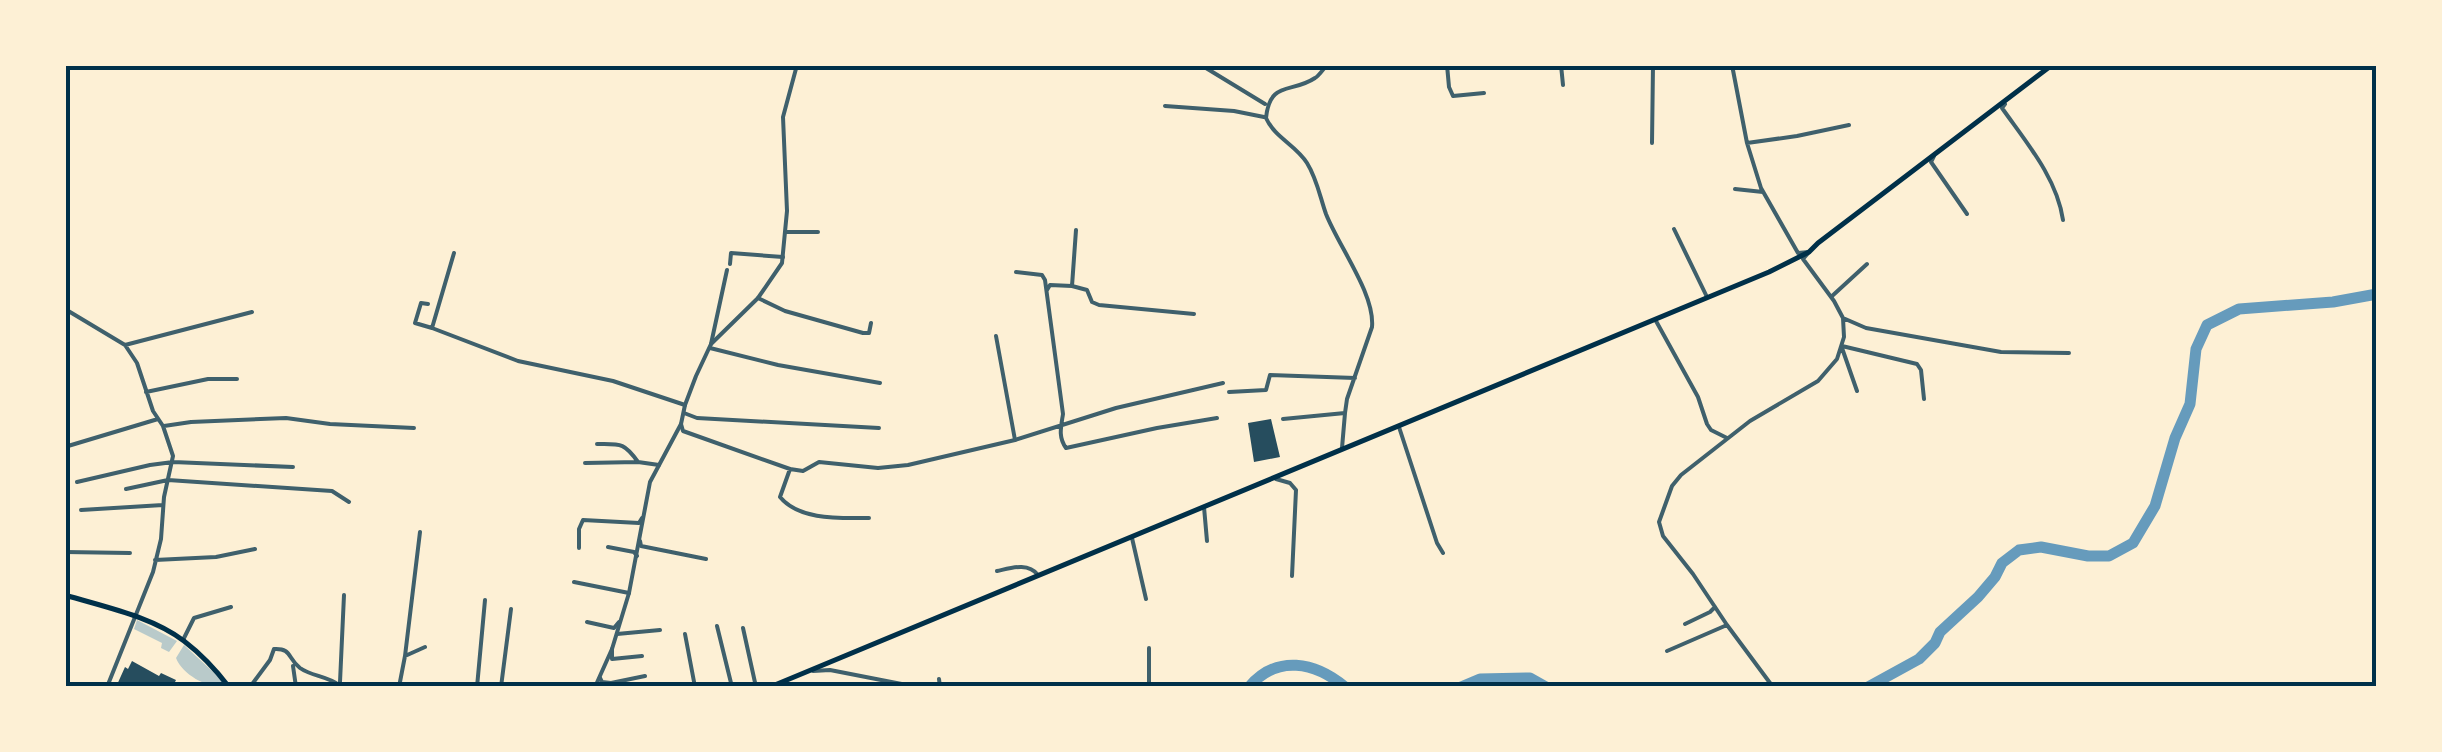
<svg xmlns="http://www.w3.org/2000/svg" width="2442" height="752" font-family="Mulish,sans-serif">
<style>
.green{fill:#b9caca}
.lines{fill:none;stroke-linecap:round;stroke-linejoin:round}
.river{stroke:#669bbc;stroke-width:11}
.building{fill:#264d5e}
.minor{stroke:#3f606c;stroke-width:4}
.tertiary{stroke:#3f606c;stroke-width:4}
.secondary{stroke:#003049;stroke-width:5}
.neatline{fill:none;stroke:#003049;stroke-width:4}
</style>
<rect width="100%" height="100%" fill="#fdf0d5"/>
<path class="green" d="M 137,620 L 177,641 L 169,652 L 161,648 L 162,643 L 134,629 Z
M 184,645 L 225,683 L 223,687 C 206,687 183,675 176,658 Z"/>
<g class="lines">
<path class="river" d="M 1249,687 C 1277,654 1315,662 1345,687
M 1461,687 L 1480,679 L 1530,678 L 1546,687
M 1868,687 L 1919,659 L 1935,643 L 1940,632 L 1978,597 L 1995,577 L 2002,563 L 2019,550 L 2041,547 L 2088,556 L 2109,556 L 2133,543 L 2155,506 L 2175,438 L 2190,404 L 2196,349 L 2207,325 L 2239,309 L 2333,302 L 2377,294"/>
</g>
<path class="building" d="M 1271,419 L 1280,457 L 1254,462 L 1248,423 Z
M 132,661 L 159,676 L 161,673 L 176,680 L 175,682 L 184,687 L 116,687 L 125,667 L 128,669 Z"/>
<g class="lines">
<path class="minor" d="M 1201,65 L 1265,104
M 1447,65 L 1449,87 L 1453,96 L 1484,93
M 1561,65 L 1563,85
M 1732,65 L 1747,143 L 1761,188 L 1798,253 L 1809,252 L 1803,259 L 1834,301 L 1843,318 L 1844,337 L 1837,359 L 1818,381 L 1750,421 L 1681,475 L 1672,486 L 1659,522 L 1663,536 L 1693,574 L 1727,625 L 1773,687
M 2005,104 L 2002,108 C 2026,142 2057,178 2063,220
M 1165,106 L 1234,111 L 1264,117
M 1652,143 L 1653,65
M 1747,143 L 1797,136 L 1849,125
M 1934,156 L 1931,162 L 1967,214
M 1735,189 L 1763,192
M 1674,229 L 1707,297
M 786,232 L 818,232
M 454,253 L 432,328 L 518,361 L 613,381 L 685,405
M 730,264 L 731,253 L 783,257
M 1016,272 L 1042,275 L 1045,280 L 1063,414 C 1061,427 1058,437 1066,448 L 1157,428 L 1217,418
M 1072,286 L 1076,230
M 1047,290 L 1050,285 L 1072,286 L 1087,290 L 1092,302 L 1099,305 L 1194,314
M 1831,297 L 1867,264
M 758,298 L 785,311 L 863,333 L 869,333 L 871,323
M 428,304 L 421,303 L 415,323 L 432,328
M 65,309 L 125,345 L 137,363 L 153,411 L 163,426 L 173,456 L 164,497 L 161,539 L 153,572 L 107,687
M 1843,318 L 1866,328 L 2001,352 L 2069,353
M 1656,321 L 1698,397 L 1707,424 L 1711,430 L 1727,438
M 996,336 L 1015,440
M 711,344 L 727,270
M 125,345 L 252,312
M 1842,346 L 1917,364 L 1921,370 L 1924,399
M 710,348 L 778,365 L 880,383
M 1842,348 L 1857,391
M 146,392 L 208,379 L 237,379
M 1229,392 L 1266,390 L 1270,375 L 1355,378
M 684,413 L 697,418 L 879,428
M 1283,419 L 1345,413 L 1347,399 L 1372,327 C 1375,294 1339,247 1326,214 C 1320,197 1317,179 1307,163 C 1296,145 1275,138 1266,118 C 1270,80 1291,94 1315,78 C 1319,76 1324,68 1327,65
M 681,424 L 683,431 L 790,469 L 803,471 L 819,462 L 878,468 L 908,465 L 1015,440 L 1116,408 L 1223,383
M 164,426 L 191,422 L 286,418 L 330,424 L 414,428
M 1399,427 L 1437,543 L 1443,553
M 597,444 C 620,444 624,442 638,462
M 68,446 L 158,419
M 1342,448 L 1345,413
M 585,463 L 638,462 L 659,465
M 790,469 L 780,497 C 800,521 841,518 869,518
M 1276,479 L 1290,483 L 1296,490 L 1292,576
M 77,482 L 150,465 L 173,462 L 293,467
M 126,489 L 168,480 L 332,491 L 349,502
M 1204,507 L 1207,541
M 81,510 L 163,505
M 1132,538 L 1146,599
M 640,541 L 641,546 L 706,559
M 608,547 L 634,552 L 637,556
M 579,548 L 579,529 L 583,520 L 639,523 L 642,518
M 65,552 L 130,553
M 155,560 L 216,557 L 255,549
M 65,568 L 68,552
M 997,571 C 1011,568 1028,562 1038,575
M 574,582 L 629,593
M 587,622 L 614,628 L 619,622
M 1685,624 L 1710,612 L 1715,607
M 717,626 L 732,687
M 743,628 L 756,687
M 617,634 L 660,630
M 685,634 L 695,687
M 183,640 L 194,618 L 231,607
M 612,649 L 612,659 L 642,656
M 1667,651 L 1727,625
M 405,656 L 425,647
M 293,666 L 296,687
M 813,671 L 830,670 L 917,687
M 600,678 L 602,682 L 611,683 L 645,676
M 939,679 L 940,687
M 340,682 L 344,595
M 250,687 L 270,660 L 274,649 C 292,648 287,658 300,668 C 311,676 327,676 339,685
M 399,687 L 405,656 L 420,532
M 477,687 L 485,600
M 501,687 L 511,609
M 1149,687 L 1149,648"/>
<path class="tertiary" d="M 595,687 L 612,649 L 629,593 L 650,482 L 681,424 L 685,405 L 696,376 L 711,344 L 758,298 L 782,263 L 787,211 L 783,117 L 797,65"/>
<path class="secondary" d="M 65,595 C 104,607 151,616 184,641 C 201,654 216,670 229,687
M 770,687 L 1769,272 L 1809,252 L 1818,243 L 2052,65"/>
</g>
<rect width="2442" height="752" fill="none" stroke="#fdf0d5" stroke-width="135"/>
<rect x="68" y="68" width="2306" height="616" class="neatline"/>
</svg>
